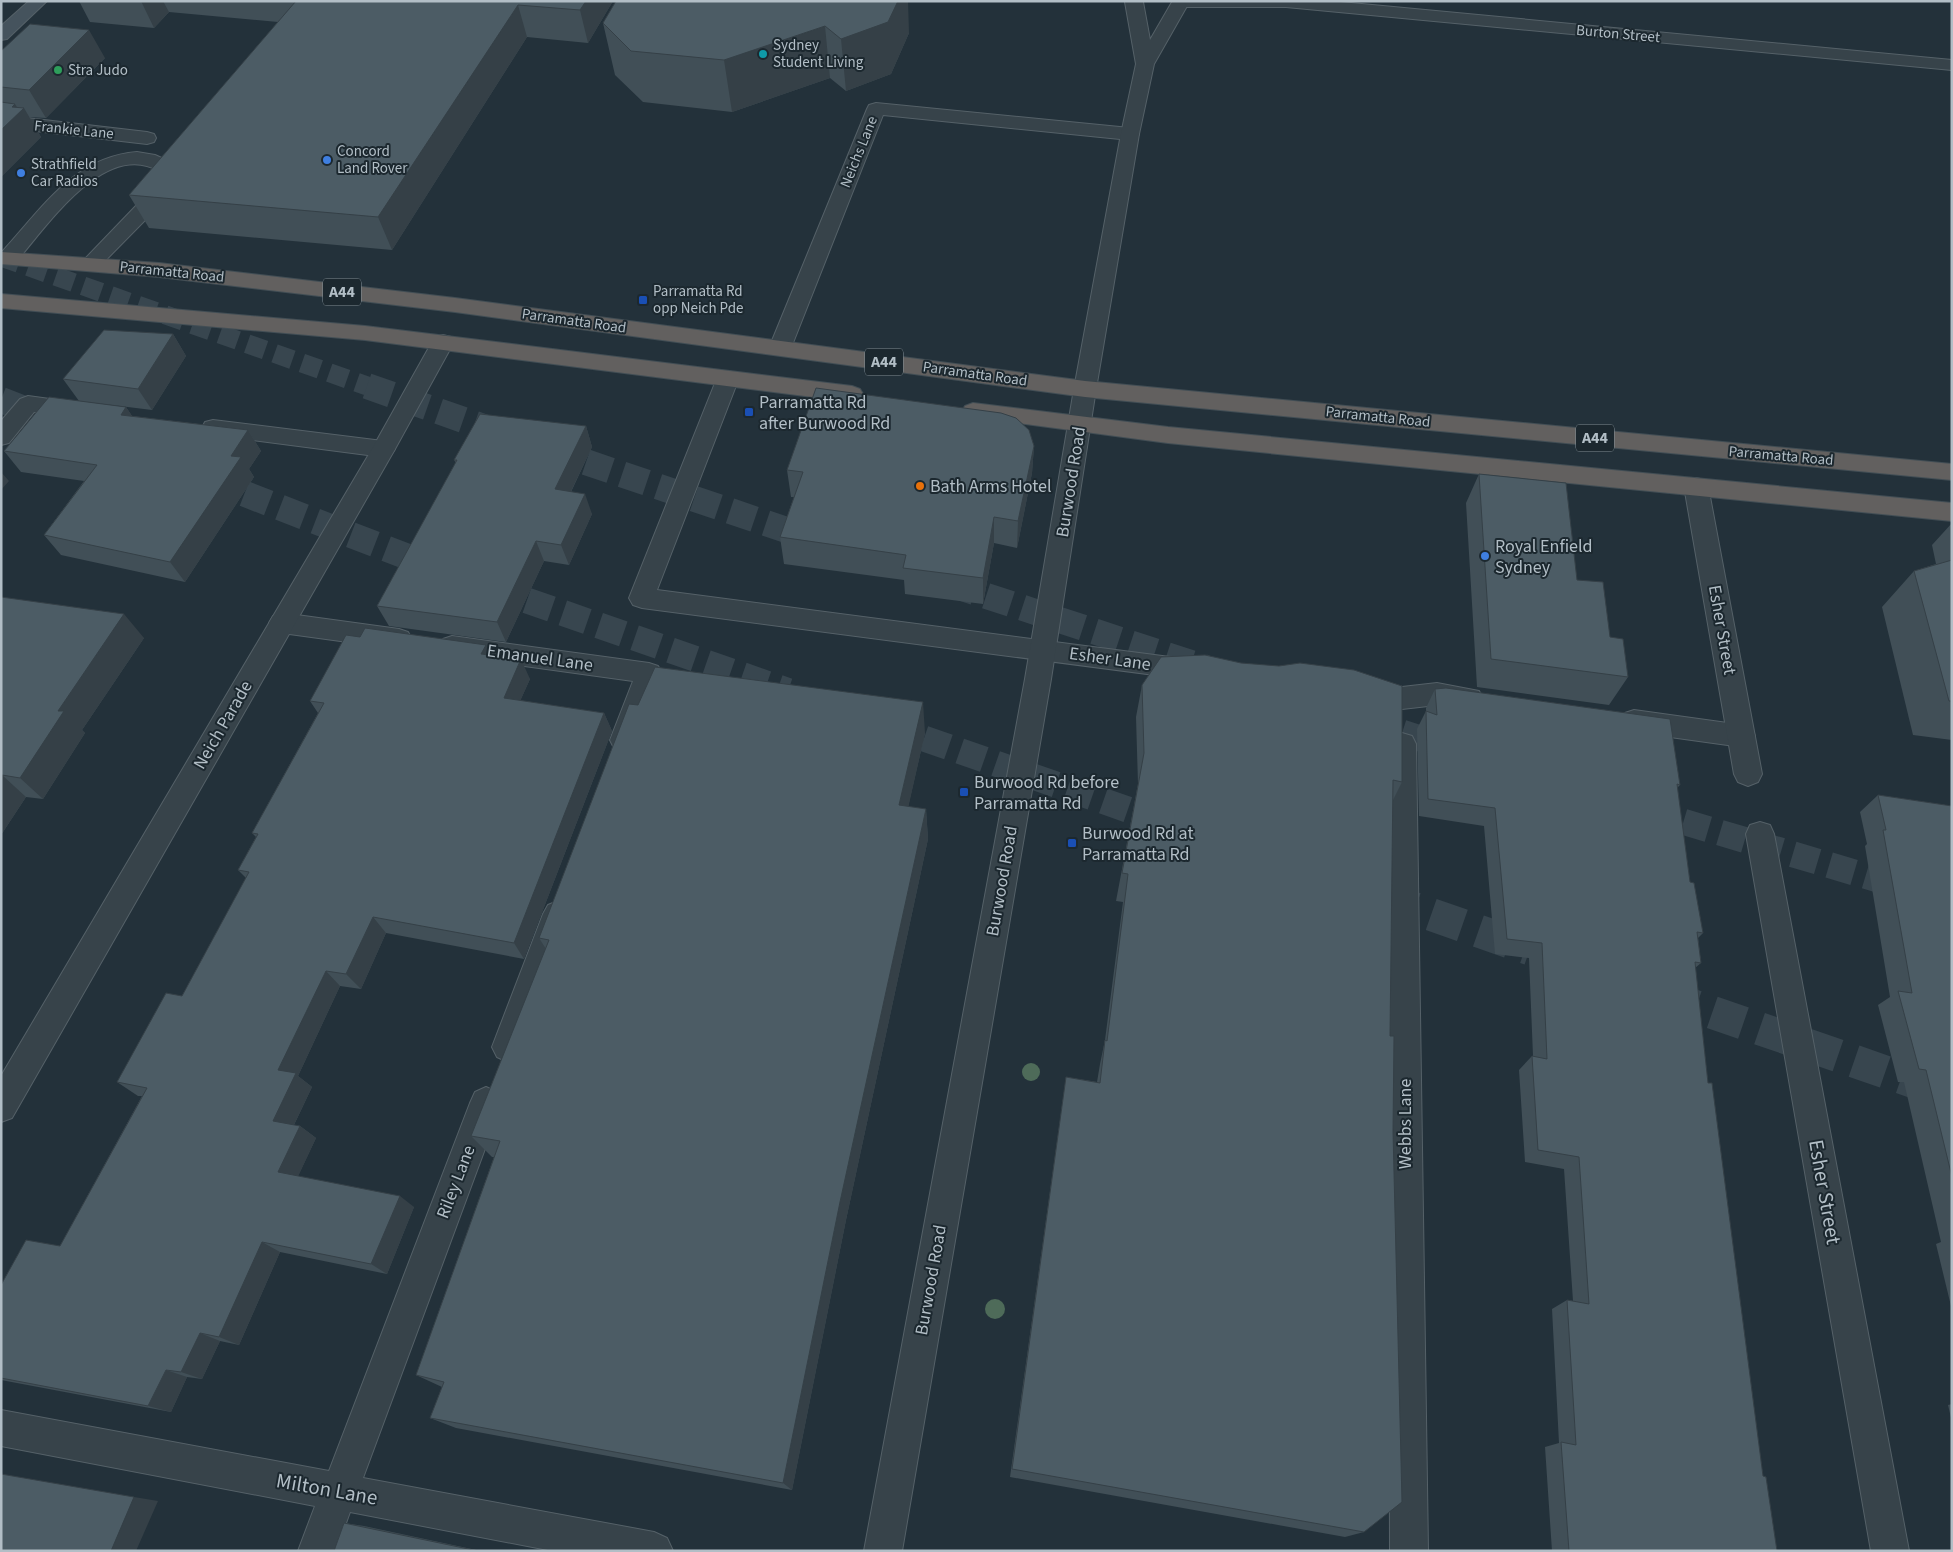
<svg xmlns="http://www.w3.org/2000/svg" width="1953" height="1552" font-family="'Source Sans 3',sans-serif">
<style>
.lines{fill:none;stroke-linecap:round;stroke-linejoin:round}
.motorway-tunnel-far2{stroke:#38464f;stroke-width:19;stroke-dasharray:19 10;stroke-linecap:butt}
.motorway-tunnel-far1{stroke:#38464f;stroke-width:26;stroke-dasharray:26 12;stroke-linecap:butt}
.motorway-tunnel{stroke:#38464f;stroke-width:33;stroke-dasharray:33 17;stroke-linecap:butt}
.service-casing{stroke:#556168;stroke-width:2}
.minor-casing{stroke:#556168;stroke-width:2}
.tertiary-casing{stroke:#556168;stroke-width:2}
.secondary-casing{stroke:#556168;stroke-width:2}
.trunk-casing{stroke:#424e55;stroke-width:2}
.service{fill:#37434a;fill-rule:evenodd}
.minor{fill:#37434a;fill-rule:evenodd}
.tertiary{fill:#37434a;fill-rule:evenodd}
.secondary{fill:#45535d;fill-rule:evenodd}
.trunk{fill:#62605f;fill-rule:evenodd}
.tree{fill:#4e6b59}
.wall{fill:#414f57}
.shaded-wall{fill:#354047}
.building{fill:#4c5c65;stroke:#354047}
.culture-dot{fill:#0f9aa8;stroke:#1c282f;stroke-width:2}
.leisure-dot{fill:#2e9e5b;stroke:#1c282f;stroke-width:2}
.shop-dot{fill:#3f7fe0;stroke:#1c282f;stroke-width:2}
.transit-dot{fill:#1a4fb4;stroke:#1c282f;stroke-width:2}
.food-dot{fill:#e8710a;stroke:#1c282f;stroke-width:2}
.labels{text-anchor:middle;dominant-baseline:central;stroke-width:4;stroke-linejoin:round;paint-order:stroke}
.far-street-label{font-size:15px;fill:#b2bec6;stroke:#1c282f}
.far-poi-label{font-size:15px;fill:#b2bec6;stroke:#1c282f;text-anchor:start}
.shield{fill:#1c282f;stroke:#859199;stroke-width:1}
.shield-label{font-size:16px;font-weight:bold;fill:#b2bec6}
.poi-label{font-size:18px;fill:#b2bec6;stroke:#1c282f;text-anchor:start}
.street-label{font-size:18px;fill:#b2bec6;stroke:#1c282f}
.near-street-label{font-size:21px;fill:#b2bec6;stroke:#1c282f}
</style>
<rect width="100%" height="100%" fill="#23313a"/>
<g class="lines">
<path class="motorway-tunnel-far2" d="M 1,257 L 370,387"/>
<path class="motorway-tunnel-far1" d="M 367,386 L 509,436
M 1,400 L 71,427
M 550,450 L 819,541
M 209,480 L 439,569
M 950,584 L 1206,668
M 491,588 L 788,691
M 1366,721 L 1453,749
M 888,726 L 1169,824
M 1647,811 L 1920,892"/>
<path class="motorway-tunnel" d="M 1915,891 L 1952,902
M 1384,898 L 1530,949
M 1665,996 L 1952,1095"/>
<defs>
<path id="service" d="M 876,103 L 1130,128 L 1137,130 L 1139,134 L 1137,138 L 1130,140 L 883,115 L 791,348 L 788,353 L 780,355 L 772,353 L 769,348 L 867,109 L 869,105 Z
M 1,115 L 147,132 L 154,134 L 156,138 L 154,142 L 147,144 L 1,127 Z
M 137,152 L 155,155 L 175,164 L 179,176 L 172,190 L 158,207 L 97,269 L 90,270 L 83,269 L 80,264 L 156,185 L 159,176 L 159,171 C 104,139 46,228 15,263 L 8,264 L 1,263 L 1,253 C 41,210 73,157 137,152 Z
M 728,371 L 736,373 L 739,378 L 657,590 L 1193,660 L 1202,663 L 1206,670 L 1202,677 L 1193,680 L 642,608 L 633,605 L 629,598 L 717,378 L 720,373 Z
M 28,396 L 79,403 L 87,406 L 90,411 L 87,416 L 79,419 L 34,412 L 9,443 L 1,445 L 1,421 L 20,399 Z
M 213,420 L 383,441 L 391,443 L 395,449 L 391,455 L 383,457 L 205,434 L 202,428 L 205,422 Z
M 282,613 L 399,629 L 408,632 L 412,639 L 408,646 L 399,649 L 282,633 L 273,630 L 269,623 L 273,616 Z
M 452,636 L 649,663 L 658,666 L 662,673 L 638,740 L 634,748 L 624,751 L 614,748 L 610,740 L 633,681 L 452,656 L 443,653 L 439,646 L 443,639 Z
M 1364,682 L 1402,687 L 1437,683 L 1479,691 L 1483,699 L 1479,707 L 1470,710 L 1437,705 L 1402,709 L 1355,701 L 1351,693 L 1355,685 Z
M 1634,710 L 1742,725 L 1752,728 L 1755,736 L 1752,744 L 1742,747 L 1634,732 L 1625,729 L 1621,721 L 1625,713 Z
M 1402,733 L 1412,736 L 1416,744 L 1428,1551 L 1390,1551 L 1388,744 L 1392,736 Z
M 558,901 L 568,905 L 573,914 L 519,1057 L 508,1062 L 497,1057 L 492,1047 L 543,914 L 548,905 Z
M 486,1087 L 497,1092 L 502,1103 L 363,1478 L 654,1532 L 667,1538 L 673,1551 L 553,1551 L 350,1512 L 336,1551 L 298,1551 L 315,1506 L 1,1446 L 1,1410 L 329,1471 L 470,1103 L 475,1092 Z"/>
<path id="minor" d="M 1178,1 L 1330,1 L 1952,60 L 1952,70 L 1286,7 L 1186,7 L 1180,6 Z
M 443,335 L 451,337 L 454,342 L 395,449 L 12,1118 L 1,1122 L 1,1076 L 372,449 L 432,342 L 435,337 Z
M 1696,478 L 1704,480 L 1708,486 L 1762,774 L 1758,782 L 1748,786 L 1738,782 L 1734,774 L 1684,486 L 1688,480 Z
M 1760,822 L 1770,825 L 1774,834 L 1909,1551 L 1871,1551 L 1746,834 L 1750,825 Z"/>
<path id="tertiary" d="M 1180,1 L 1184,2 L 1187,6 L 1154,64 L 1139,134 L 1096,389 L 1051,679 L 902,1551 L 864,1551 L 1025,679 L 1074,389 L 1121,134 L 1136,64 L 1125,2 L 1143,2 L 1150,40 L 1172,2 Z"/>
<path id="secondary" d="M 29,1 L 47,1 L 7,39 L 1,40 L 1,26 Z"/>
<path id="trunk" d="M 1,252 L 159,263 L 455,298 L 1085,381 L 1952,464 L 1952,480 L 1085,397 L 455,312 L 159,277 L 1,264 Z
M 1,294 L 365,326 L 852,386 L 860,389 L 863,394 L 860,399 L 852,402 L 365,340 L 1,308 Z
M 973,403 L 1168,427 L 1952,503 L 1952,521 L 1168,443 L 965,416 L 962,411 L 965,406 Z"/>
</defs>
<use href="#service" class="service-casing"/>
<use href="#minor" class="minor-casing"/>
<use href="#tertiary" class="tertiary-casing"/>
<use href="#secondary" class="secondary-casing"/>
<use href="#trunk" class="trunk-casing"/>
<use href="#service" class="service"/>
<use href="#minor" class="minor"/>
<use href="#tertiary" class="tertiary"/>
<use href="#secondary" class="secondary"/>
<use href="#trunk" class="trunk"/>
</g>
<g class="tree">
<circle cx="1031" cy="1072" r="9"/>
<circle cx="995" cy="1309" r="10"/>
</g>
<path class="wall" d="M 79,1 L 613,1 L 588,43 L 527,37 L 392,250 L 149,228 L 129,195 L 278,22 L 169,12 L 154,28 L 90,22 Z
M 616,1 L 909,33 L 891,74 L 846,91 L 830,78 L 732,112 L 643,102 L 615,75 L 603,23 Z
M 1,51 L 105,58 L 46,118 L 29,117 L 41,137 L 1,177 Z
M 173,334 L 186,356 L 152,410 L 79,401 L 63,379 Z
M 126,407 L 132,416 L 248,430 L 261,451 L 249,469 L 254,477 L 185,582 L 61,555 L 44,535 L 84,481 L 21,472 L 4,451 Z
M 586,426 L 592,447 L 571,492 L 592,514 L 569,565 L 544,561 L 506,642 L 389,626 L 377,606 L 456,463 L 454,460 Z
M 1034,446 L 1032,473 L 1017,548 L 994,543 L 983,604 L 905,594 L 904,580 L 784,564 L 780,537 L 794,497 L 791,497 L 787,470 Z
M 1479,474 L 1577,580 L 1610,637 L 1628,677 L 1609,705 L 1477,687 L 1466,503 Z
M 1952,523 L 1952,740 L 1913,735 L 1882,607 L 1914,571 L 1936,564 L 1932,545 Z
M 1,597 L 144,638 L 82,730 L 85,733 L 43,799 L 26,797 L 1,835 Z
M 491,655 L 530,679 L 520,701 L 604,713 L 612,731 L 524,959 L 386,933 L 361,989 L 340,986 L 298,1076 L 312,1087 L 294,1125 L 300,1126 L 316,1138 L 298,1176 L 414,1207 L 387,1274 L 280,1252 L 239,1345 L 220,1341 L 202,1379 L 187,1377 L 171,1412 L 1,1380 L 1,1285 L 60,1246 L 142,1096 L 138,1096 L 117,1082 L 182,996 L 246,878 L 238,870 L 256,837 L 252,833 L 318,713 L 310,701 Z
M 1142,685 L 1402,782 L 1392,802 L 1364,1532 L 1345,1537 L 1010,1477 L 1066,1077 L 1097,1082 L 1100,1064 L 1105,1040 L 1123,902 L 1116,901 L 1138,784 L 1136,717 Z
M 1435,689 L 1680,785 L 1677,788 L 1690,882 L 1703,933 L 1698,938 L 1701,963 L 1695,968 L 1708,1083 L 1763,1476 L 1777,1551 L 1552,1551 L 1545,1447 L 1559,1443 L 1552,1309 L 1567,1300 L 1573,1301 L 1564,1169 L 1525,1162 L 1519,1070 L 1532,1056 L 1533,1056 L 1529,958 L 1495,954 L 1484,826 L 1419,816 L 1417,729 L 1426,711 L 1426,708 Z
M 925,733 L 908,807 L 926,809 L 928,839 L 846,1220 L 792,1490 L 456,1428 L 430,1418 L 442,1387 L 416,1375 L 494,1157 L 492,1157 L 471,1136 L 546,949 L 539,938 Z
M 1878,795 L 1952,806 L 1952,1307 L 1951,1306 L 1936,1244 L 1941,1242 L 1904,1082 L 1898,1082 L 1878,1005 L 1890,997 L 1865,846 L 1867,844 L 1860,812 Z
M 1952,1404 L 1952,1422 L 1948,1405 Z
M 344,1523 L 364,1526 L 481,1551 L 334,1551 Z"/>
<path class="shaded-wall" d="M 141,1 L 163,1 L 169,12 L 154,28 Z
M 586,1 L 613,1 L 588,43 L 580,10 Z
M 898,1 L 908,1 L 909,33 L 891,74 L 846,91 L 841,39 Z
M 518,5 L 527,37 L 392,250 L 378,217 Z
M 825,26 L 830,78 L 732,112 L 724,60 Z
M 89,30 L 105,58 L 46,118 L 29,90 Z
M 15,104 L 20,112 L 24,108 L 41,137 L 1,177 L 1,130 L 12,107 Z
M 173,334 L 186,356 L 152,410 L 138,389 Z
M 126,407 L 140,428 L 121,415 Z
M 586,426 L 592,447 L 562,510 L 555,489 Z
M 248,430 L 261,451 L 249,469 L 254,477 L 185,582 L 170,562 L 231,456 Z
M 1034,446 L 1032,473 L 1017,548 L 1018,521 Z
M 1,472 L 9,481 L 1,490 Z
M 585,494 L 592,514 L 569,565 L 561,545 Z
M 994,517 L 994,543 L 983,604 L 983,578 Z
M 536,541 L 544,561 L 506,642 L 497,622 Z
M 124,614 L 144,638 L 82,730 L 85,733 L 43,799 L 20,778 L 58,711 Z
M 486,645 L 495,664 L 481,654 Z
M 521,659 L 530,679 L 513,717 L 504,698 Z
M 923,702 L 925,733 L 902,835 L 899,805 Z
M 604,713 L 612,731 L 524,959 L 514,943 Z
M 2,775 L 26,797 L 1,835 L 1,777 Z
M 926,809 L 928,839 L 846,1220 L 792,1490 L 783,1483 L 840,1202 Z
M 373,917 L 386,933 L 361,989 L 346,974 Z
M 326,971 L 340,986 L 298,1076 L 312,1087 L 290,1133 L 273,1121 L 278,1070 Z
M 300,1126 L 316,1138 L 295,1183 L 278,1172 Z
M 400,1196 L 414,1207 L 387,1274 L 371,1264 Z
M 262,1242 L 280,1252 L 239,1345 L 219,1337 Z
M 200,1333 L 220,1341 L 202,1379 L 181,1372 Z
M 166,1370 L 187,1377 L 171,1412 L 148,1406 Z
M 134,1497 L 158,1501 L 136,1551 L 111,1551 Z"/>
<path class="building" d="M 296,1 L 586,1 L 580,10 L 518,5 L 378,217 L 129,195 Z
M 616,1 L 898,1 L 888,22 L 841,39 L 825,26 L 724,60 L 631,51 L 603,23 Z
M 30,24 L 89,30 L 29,90 L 1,87 L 1,51 Z
M 1,102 L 15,104 L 12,107 L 24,108 L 1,130 Z
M 104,330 L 173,334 L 138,389 L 63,379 Z
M 816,388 L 1001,413 L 1016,418 L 1029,430 L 1034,446 L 1018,521 L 994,517 L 983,578 L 903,568 L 906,555 L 780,537 L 803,472 L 787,470 Z
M 49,397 L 126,407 L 121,415 L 248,430 L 231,456 L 241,457 L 170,562 L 44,535 L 97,465 L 4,451 Z
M 480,414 L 586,426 L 555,489 L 585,494 L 561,545 L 536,541 L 497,622 L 377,606 L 457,460 L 454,460 Z
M 1479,474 L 1566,483 L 1577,580 L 1603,582 L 1610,637 L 1623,639 L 1628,677 L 1491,659 Z
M 1952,560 L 1952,701 L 1949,701 L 1914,571 Z
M 1,597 L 124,614 L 58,711 L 64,711 L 20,778 L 2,775 L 1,777 Z
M 365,628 L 486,645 L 481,654 L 521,659 L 504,698 L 604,713 L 514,943 L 373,917 L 346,974 L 326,971 L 278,1070 L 296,1073 L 273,1121 L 300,1126 L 278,1172 L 400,1196 L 371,1264 L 262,1242 L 219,1337 L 200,1333 L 181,1372 L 166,1370 L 148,1406 L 1,1378 L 1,1285 L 26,1240 L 60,1246 L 147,1088 L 117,1082 L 166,993 L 182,996 L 249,872 L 238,870 L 258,834 L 252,833 L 324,703 L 310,701 L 346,635 L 360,637 Z
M 1205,655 L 1241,663 L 1279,666 L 1300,663 L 1354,670 L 1402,686 L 1402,782 L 1393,780 L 1390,1036 L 1394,1036 L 1393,1131 L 1402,1502 L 1364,1532 L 1012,1469 L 1066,1077 L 1100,1083 L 1105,1040 L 1107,1041 L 1128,874 L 1122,873 L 1144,753 L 1142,685 L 1161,657 Z
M 655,667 L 923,702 L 899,805 L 926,809 L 840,1202 L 783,1483 L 430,1418 L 444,1382 L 416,1375 L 500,1141 L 471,1136 L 549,940 L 539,938 L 629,704 L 638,705 Z
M 1446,688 L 1670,719 L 1680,785 L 1677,784 L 1690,882 L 1694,883 L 1703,933 L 1697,932 L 1701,963 L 1695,962 L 1708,1083 L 1712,1083 L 1763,1476 L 1766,1477 L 1777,1551 L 1569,1551 L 1561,1442 L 1576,1445 L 1567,1300 L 1589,1304 L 1579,1157 L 1538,1150 L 1532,1056 L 1547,1059 L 1542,943 L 1507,939 L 1495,808 L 1428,799 L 1426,711 L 1437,715 L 1435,689 Z
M 1878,795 L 1952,806 L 1952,1177 L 1926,1070 L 1919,1069 L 1898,991 L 1912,993 L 1883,830 L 1886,830 Z
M 1,1474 L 134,1497 L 111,1551 L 1,1551 Z
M 344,1523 L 478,1551 L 334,1551 Z"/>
<circle class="culture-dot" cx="763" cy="54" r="5"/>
<circle class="leisure-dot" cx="58" cy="70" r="5"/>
<g class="shop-dot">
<circle cx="327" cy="160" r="5"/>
<circle cx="21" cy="173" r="5"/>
<circle cx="1485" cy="556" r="5"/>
</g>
<g class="transit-dot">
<rect x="638" y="295" width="10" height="10" rx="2.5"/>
<rect x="744" y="407" width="10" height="10" rx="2.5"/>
<rect x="959" y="787" width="10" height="10" rx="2.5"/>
<rect x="1067" y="838" width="10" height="10" rx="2.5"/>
</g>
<circle class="food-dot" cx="920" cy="486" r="5"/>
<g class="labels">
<g class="far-street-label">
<text transform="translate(1618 34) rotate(5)">Burton Street</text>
<text transform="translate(74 130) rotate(6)">Frankie Lane</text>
<text transform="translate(859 152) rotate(-68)">Neichs Lane</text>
<text transform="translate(172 272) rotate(6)">Parramatta Road</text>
<text transform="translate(574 321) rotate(8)">Parramatta Road</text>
<text transform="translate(975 374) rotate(8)">Parramatta Road</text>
<text transform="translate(1378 417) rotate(6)">Parramatta Road</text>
<text transform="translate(1781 456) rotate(5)">Parramatta Road</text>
</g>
<g class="far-poi-label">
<text x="773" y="45">Sydney<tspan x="773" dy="17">Student Living</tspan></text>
<text x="68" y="70">Stra Judo</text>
<text x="337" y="151">Concord<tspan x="337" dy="17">Land Rover</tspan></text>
<text x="31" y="164">Strathfield<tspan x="31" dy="17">Car Radios</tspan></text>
<text x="653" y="291">Parramatta Rd<tspan x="653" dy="17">opp Neich Pde</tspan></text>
</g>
<g class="shield">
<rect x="323" y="278.5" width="38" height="27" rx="4"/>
<rect x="865" y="348.5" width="38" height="27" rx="4"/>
<rect x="1576" y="424.5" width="38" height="27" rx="4"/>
</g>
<g class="shield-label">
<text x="342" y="292">A44</text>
<text x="884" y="362">A44</text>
<text x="1595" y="438">A44</text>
</g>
<g class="poi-label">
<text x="759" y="402">Parramatta Rd<tspan x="759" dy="21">after Burwood Rd</tspan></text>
<text x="930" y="486">Bath Arms Hotel</text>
<text x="1495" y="546">Royal Enfield<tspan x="1495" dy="21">Sydney</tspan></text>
<text x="974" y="782">Burwood Rd before<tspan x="974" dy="21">Parramatta Rd</tspan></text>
<text x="1082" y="833">Burwood Rd at<tspan x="1082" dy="21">Parramatta Rd</tspan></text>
</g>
<g class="street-label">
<text transform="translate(1071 482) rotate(-81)">Burwood Road</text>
<text transform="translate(1722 630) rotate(80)">Esher Street</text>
<text transform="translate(540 658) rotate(8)">Emanuel Lane</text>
<text transform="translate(1110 659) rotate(8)">Esher Lane</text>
<text transform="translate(223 725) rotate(-60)">Neich Parade</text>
<text transform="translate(1002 881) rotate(-80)">Burwood Road</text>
<text transform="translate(1405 1124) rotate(-90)">Webbs Lane</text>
<text transform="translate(456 1182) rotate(-69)">Riley Lane</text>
<text transform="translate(931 1280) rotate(-80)">Burwood Road</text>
</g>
<g class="near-street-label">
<text transform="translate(1825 1192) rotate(80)">Esher Street</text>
<text transform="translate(327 1489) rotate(10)">Milton Lane</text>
</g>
</g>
<rect width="1953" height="1552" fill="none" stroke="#b2bec6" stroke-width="5"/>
</svg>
